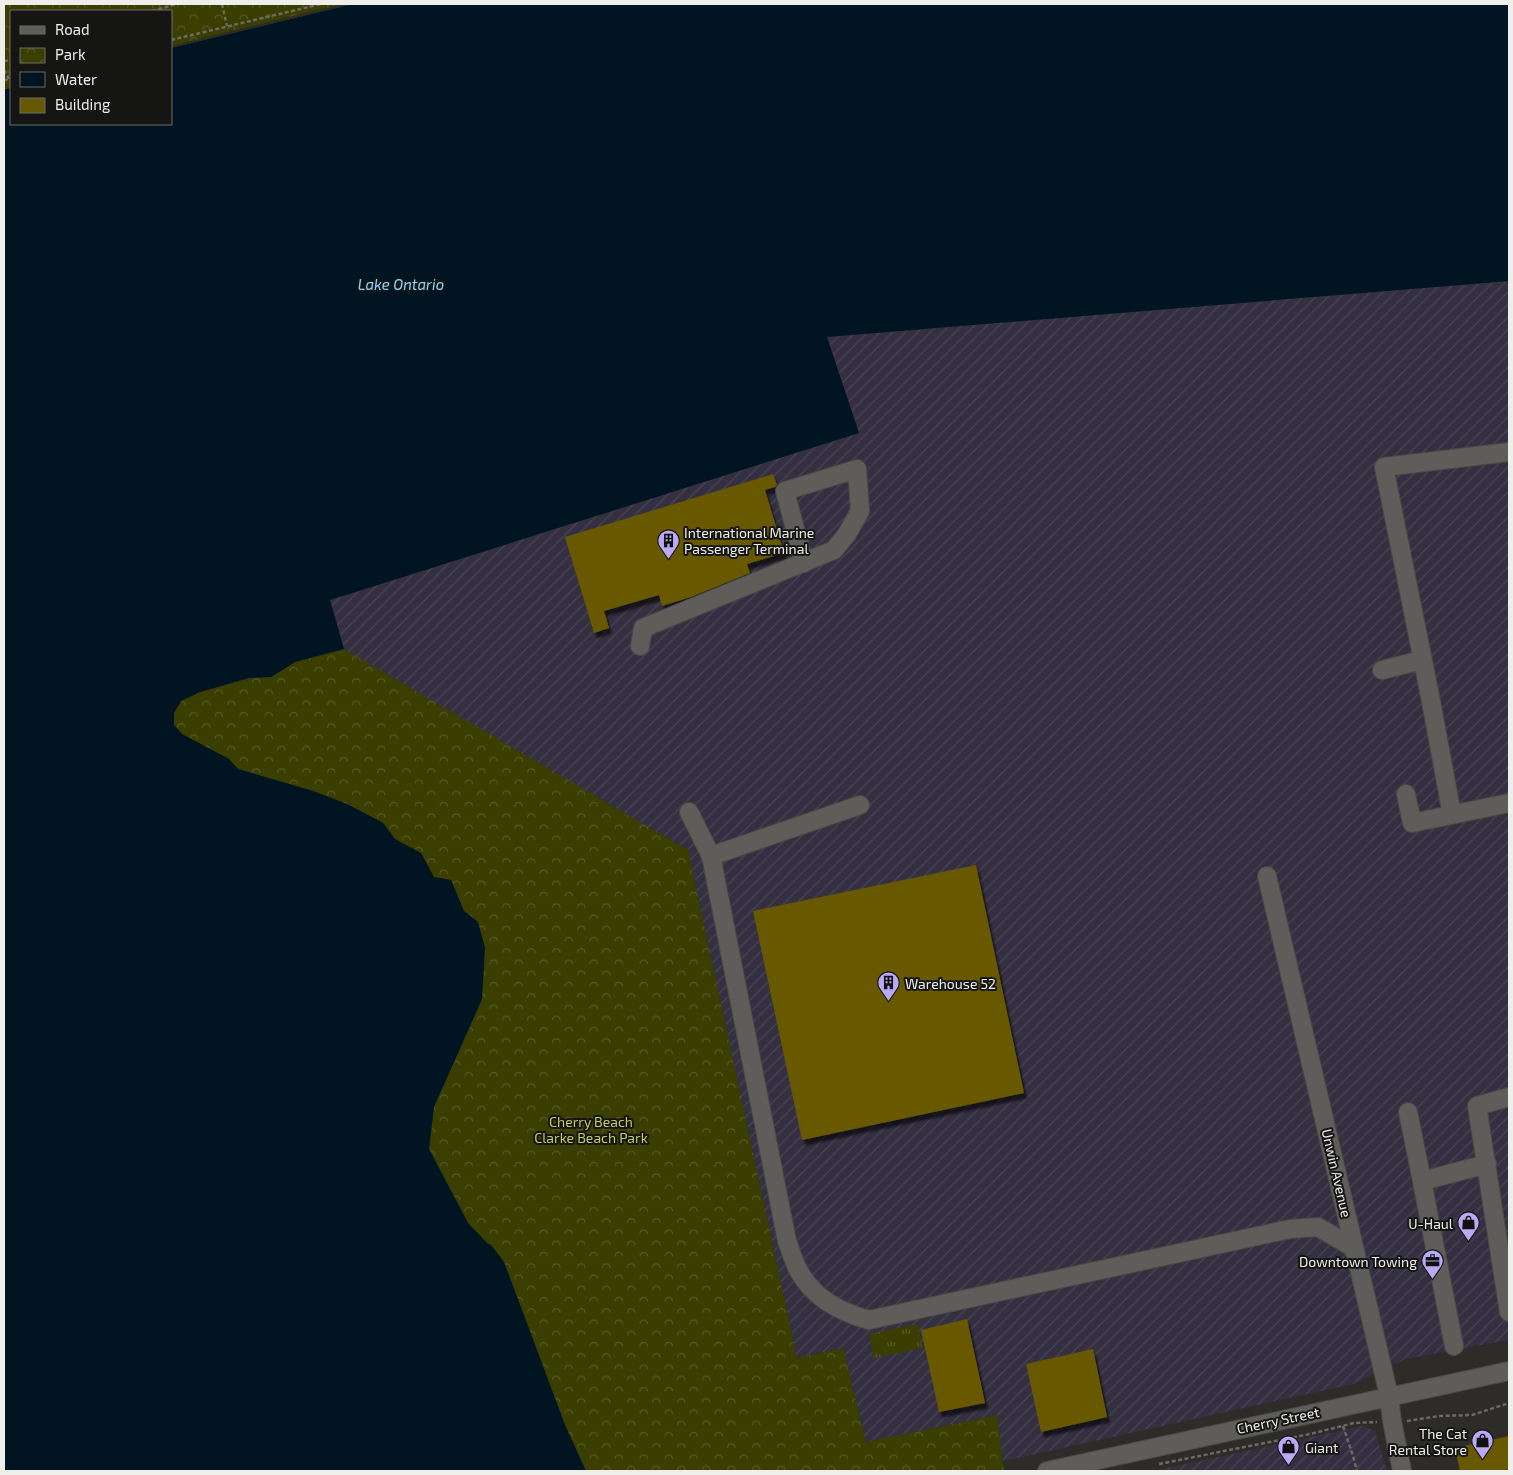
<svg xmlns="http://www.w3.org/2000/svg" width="1513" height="1475" font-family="'Exo 2',sans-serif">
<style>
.industrial{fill:url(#industrial-furrows)}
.grass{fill:url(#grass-tufts)}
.park{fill:url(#park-crowns)}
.water{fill:#001521}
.pier{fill:#2d2c28}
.building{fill:#675805;filter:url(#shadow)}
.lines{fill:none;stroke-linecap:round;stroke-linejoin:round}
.minor-casing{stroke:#494945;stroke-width:20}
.path{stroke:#6a6a66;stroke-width:2.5;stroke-dasharray:4 2.5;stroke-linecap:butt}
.minor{stroke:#5e5d59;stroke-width:18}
.labels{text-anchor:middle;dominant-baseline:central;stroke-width:4;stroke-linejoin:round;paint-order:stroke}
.poi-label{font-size:14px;fill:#eeeeeb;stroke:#151513;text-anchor:start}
.park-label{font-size:14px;fill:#c1cb69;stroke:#151513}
.street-label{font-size:14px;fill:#eeeeeb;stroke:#151513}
.water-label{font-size:15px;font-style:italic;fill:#84d5ff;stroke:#151513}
</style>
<defs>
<pattern id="industrial-furrows" width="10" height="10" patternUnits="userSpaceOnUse" patternTransform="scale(1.25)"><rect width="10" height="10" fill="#353041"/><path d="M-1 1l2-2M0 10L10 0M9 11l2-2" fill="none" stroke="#494453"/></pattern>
<pattern id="grass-tufts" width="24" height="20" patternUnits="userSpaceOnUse" patternTransform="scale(1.25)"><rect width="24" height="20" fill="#3a3e01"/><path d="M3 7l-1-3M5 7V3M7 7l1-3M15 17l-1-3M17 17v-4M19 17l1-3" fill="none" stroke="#575a26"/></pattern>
<pattern id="park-crowns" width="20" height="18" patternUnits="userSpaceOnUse" patternTransform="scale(1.25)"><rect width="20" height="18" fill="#3a3e01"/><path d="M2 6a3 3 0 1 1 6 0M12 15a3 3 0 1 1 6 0" fill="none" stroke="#575a26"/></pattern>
<filter id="shadow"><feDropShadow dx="3" dy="5.5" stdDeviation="1" flood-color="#0009"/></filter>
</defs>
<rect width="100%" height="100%" fill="#2d2c28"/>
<path class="industrial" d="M 1509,281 L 1509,1340 L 1405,1359 L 1353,1384 L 1003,1461 L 997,1415 L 866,1442 L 843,1348 L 797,1358 L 688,850 L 352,662 L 344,649 L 330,600 L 859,433 L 827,337 Z
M 1362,1426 L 1375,1431 L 1387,1471 L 1153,1471 Z"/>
<path class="grass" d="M 918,1324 L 922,1348 L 874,1358 L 869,1334 Z"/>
<path class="park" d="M 4,4 L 353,4 L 171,48 L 171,11 L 11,11 L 11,88 L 4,90 Z
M 344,649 L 688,850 L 797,1358 L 843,1348 L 866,1442 L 997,1415 L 1004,1471 L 586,1471 L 565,1425 L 504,1262 L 468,1223 L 429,1149 L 434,1107 L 482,999 L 478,922 L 464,911 L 451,880 L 434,877 L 421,853 L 395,839 L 383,823 L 347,804 L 313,791 L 238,769 L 229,759 L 182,734 L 174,725 L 174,713 L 181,701 L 200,692 L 249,678 L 271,677 L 295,662 Z"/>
<path class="water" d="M 353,4 L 1509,4 L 1509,281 L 827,337 L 859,433 L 330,600 L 344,649 L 295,662 L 271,677 L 249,678 L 200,692 L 181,701 L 174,713 L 174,725 L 182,734 L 229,759 L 238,769 L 313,791 L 347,804 L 383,823 L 395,839 L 421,853 L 434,877 L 451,880 L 464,911 L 478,922 L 485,948 L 482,999 L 434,1107 L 429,1149 L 468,1223 L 487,1243 L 491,1245 L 504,1262 L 565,1425 L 586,1471 L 4,1471 L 4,90 L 11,88 L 11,124 L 171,124 L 171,48 Z"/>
<path class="pier" d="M 342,4 L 353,4 L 171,48 L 171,46 Z"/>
<path class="building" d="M 773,474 L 777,485 L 775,487 L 765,490 L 784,553 L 747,564 L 750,573 L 691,597 L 662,606 L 659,595 L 604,611 L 609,628 L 594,633 L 565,537 Z
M 976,865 L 1024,1093 L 802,1140 L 753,911 Z
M 967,1319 L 985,1403 L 939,1412 L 921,1330 Z
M 1093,1349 L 1107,1417 L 1041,1432 L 1026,1364 Z
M 1509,1436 L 1509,1471 L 1460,1471 L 1455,1448 Z"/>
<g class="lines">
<defs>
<path id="minor" d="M 640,646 L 643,628 L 834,550 L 847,534 L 860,511 L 857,469 L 785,491 L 804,563
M 1382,670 L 1422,660
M 1406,794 L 1412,823 L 1509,803
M 860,805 L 711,856 L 787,1241 C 791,1251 794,1264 800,1273 C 815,1299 840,1312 869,1320 L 1290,1229 L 1318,1227 L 1354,1248
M 689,812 L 711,856
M 1452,815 L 1430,696 L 1384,467 L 1509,452
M 1267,876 L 1389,1396 L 1392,1421 L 1402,1471
M 1509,1097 L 1477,1106 L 1509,1312
M 1408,1112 L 1422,1181
M 1454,1346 L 1422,1181 L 1487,1164
M 1047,1471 L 1509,1371"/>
</defs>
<use href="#minor" class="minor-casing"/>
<path class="path" d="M 222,4 L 227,26
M 152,11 L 177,4
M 171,40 L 321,4
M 4,61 L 11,60
M 4,70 L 9,79
M 4,80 L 11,79
M 1407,1421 L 1439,1416 L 1472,1415 L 1509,1403
M 1343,1426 L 1353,1456 L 1357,1471
M 1159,1464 L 1310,1434 L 1354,1423 L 1377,1422"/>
<use href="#minor" class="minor"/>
</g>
<defs>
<symbol id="building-pin" viewBox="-11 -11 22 30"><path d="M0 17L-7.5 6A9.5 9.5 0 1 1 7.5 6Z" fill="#b9aaf7" stroke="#151513"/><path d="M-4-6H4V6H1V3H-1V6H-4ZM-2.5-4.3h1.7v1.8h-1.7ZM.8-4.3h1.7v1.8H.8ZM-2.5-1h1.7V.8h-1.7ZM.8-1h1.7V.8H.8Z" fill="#111"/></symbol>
<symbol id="shop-pin" viewBox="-11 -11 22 30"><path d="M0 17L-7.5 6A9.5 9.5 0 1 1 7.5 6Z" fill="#b9aaf7" stroke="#151513"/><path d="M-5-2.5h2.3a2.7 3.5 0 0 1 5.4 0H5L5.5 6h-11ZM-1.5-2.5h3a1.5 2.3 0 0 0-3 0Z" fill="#111"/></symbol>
<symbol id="office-pin" viewBox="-11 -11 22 30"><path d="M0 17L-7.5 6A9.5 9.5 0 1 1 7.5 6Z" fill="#b9aaf7" stroke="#151513"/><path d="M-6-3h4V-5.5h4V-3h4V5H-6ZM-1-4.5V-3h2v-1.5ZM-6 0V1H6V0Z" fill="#111"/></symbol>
</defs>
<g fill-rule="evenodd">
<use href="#building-pin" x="656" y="528" width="25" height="34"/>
<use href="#building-pin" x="876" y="970" width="25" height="34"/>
<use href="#shop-pin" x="1456" y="1210" width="25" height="34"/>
<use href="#office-pin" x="1420" y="1248" width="25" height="34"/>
<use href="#shop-pin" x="1470" y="1428" width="25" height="34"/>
<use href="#shop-pin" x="1276" y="1434" width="25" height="34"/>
</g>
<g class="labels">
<g class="poi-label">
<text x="684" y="532">International Marine<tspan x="684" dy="16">Passenger Terminal</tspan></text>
<text x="905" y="983">Warehouse 52</text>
<text x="1453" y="1223" text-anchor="end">U-Haul</text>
<text x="1417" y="1261" text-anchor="end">Downtown Towing</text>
<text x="1467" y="1433" text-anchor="end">The Cat<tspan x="1467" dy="16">Rental Store</tspan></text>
<text x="1305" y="1447">Giant</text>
</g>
<g class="park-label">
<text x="591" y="1121">Cherry Beach<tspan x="591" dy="16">Clarke Beach Park</tspan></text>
</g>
<g class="street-label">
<text transform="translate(1337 1173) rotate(77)">Unwin Avenue</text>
<text transform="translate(1278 1420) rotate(-12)">Cherry Street</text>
</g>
<g class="water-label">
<text x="401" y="284">Lake Ontario</text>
</g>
</g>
<rect width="1513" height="1475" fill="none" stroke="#eeeeeb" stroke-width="10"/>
<rect x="10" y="10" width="162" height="115" fill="#151513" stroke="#6c6c69"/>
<rect x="20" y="26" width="25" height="8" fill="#5e5d59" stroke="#6c6c69"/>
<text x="55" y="35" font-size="15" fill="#eeeeeb">Road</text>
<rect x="20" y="48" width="25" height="15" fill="url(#park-crowns)" stroke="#6c6c69"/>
<text x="55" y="60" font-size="15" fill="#eeeeeb">Park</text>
<rect x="20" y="72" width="25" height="15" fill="#001521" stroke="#6c6c69"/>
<text x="55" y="85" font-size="15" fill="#eeeeeb">Water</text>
<rect x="20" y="98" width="25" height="15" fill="#675805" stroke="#6c6c69"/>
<text x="55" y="110" font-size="15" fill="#eeeeeb">Building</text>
</svg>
